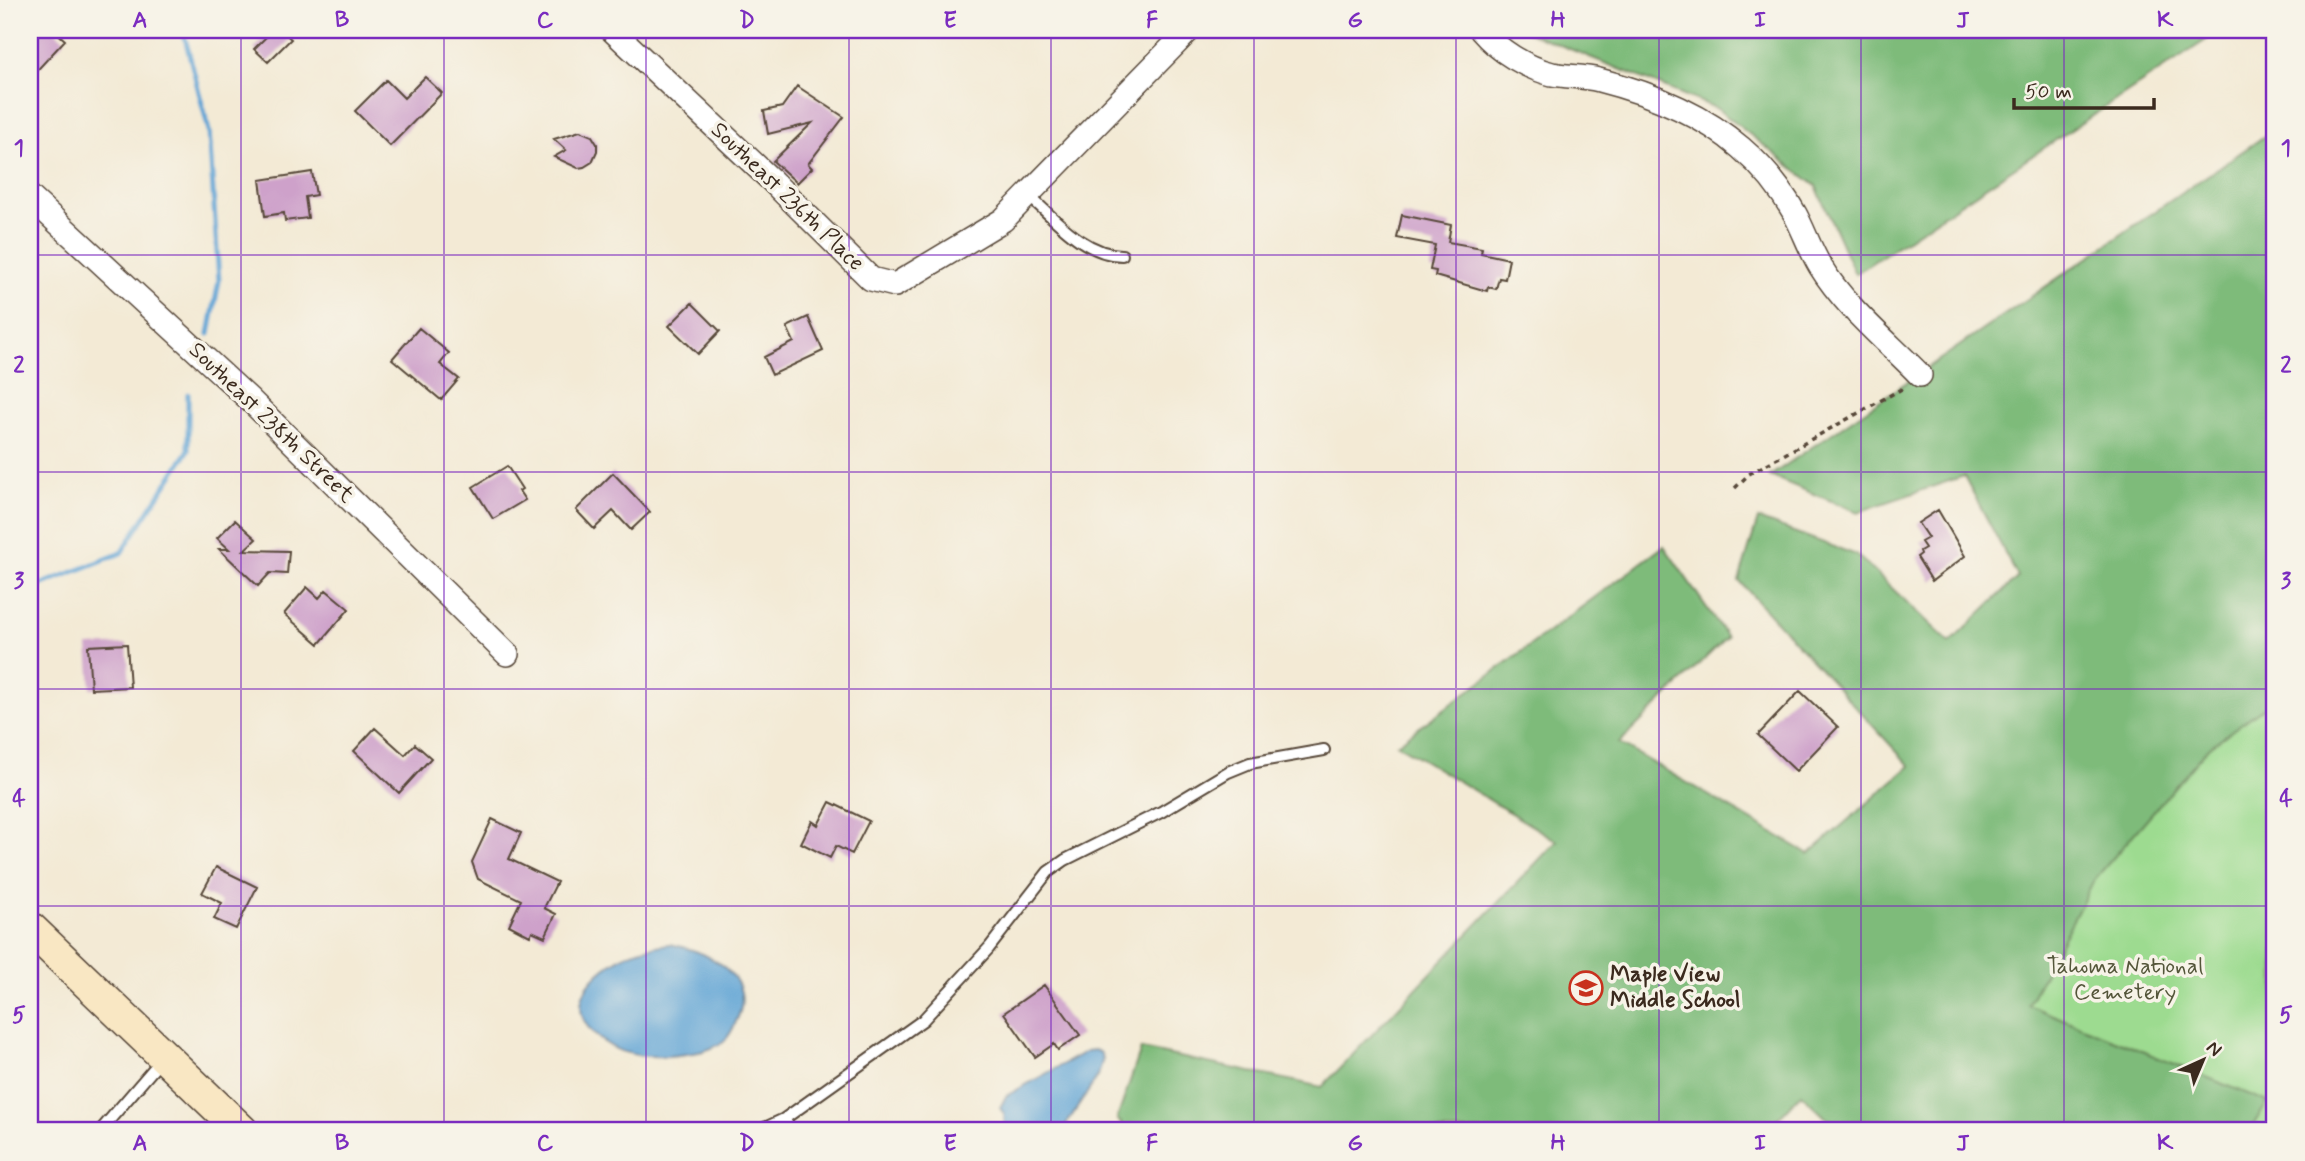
<svg xmlns="http://www.w3.org/2000/svg" width="2305" height="1161" font-family="Mynerve,sans-serif">
<style>
.green{fill:#9ddb90;stroke:#6c8257;stroke-width:2}
.forest{fill:#7ebb7a;stroke:#5c724c;stroke-width:2}
.water{fill:#60a4d5;stroke:#4e677a;stroke-width:2}
.lines{fill:none;stroke-linecap:round;stroke-linejoin:round}
.stream{stroke:#60a4d5;stroke-width:5}
.building{fill:#cea1ca}
.lane-casing{stroke:#574739;stroke-width:14}
.street-casing{stroke:#574739;stroke-width:26}
.secondary-casing{stroke:#574739;stroke-width:35}
.path{stroke:#574739;stroke-width:3.5;stroke-dasharray:5 5;stroke-linecap:butt}
.lane{stroke:#fff;stroke-width:10}
.street{stroke:#fff;stroke-width:23}
.secondary{stroke:#f9e7c3;stroke-width:32}
.grid{fill:none;stroke:#7b2cbf;stroke-width:2;stroke-opacity:0.55}
.labels{text-anchor:middle;dominant-baseline:central;stroke-width:7;stroke-linejoin:round;paint-order:stroke}
.street-label{font-size:23px;fill:#3b2a1e;stroke:#f7f3e8}
.park-label{font-size:23px;fill:#54563a;stroke:#f7f3e8}
.poi-label{font-size:23px;font-weight:bold;fill:#3b2a1e;stroke:#f7f3e8;text-anchor:start}
.neatline{fill:none;stroke:#7b2cbf;stroke-width:2.5}
.grid-label{font-size:23px;text-anchor:middle;font-weight:bold;fill:#7b2cbf}
</style>
<rect width="100%" height="100%" fill="#f7f3e8"/>
<filter id="ink" filterUnits="userSpaceOnUse"><feTurbulence type="fractalNoise" baseFrequency=".0143" numOctaves="2"/><feDisplacementMap in="SourceGraphic" scale="14" xChannelSelector="R" yChannelSelector="G"/><feConvolveMatrix kernelMatrix="1 2 1 2 8 2 1 2 1" color-interpolation-filters="sRGB"/></filter>
<filter id="wash" filterUnits="userSpaceOnUse"><feTurbulence type="fractalNoise" baseFrequency=".00686" numOctaves="4" result="noise"/><feDisplacementMap in="SourceGraphic" scale="28" xChannelSelector="R" yChannelSelector="G"/><feGaussianBlur stdDeviation="1.57" result="paint"/><feColorMatrix in="noise" values="0 0 0 0 0 0 0 0 0 0 0 0 0 0 0 0 0 1.4 0 .05"/><feComposite in="paint" operator="in"/></filter>
<g filter="url(#wash)">
<rect width="100%" height="100%" fill="#f3ead5"/>
<path class="green" d="M 2275,611 L 2275,1131 L 1840,1131 Z"/>
<path class="forest" d="M 1523,30 L 2221,30 L 1855,274 L 1816,186 L 1716,108 Z
M 2275,129 L 2275,699 L 2208,748 L 2094,880 L 2028,1005 L 2268,1102 L 2249,1131 L 1840,1131 L 1801,1094 L 1766,1131 L 1129,1131 L 1117,1119 L 1141,1049 L 1322,1087 L 1557,841 L 1397,744 L 1664,546 L 1727,637 L 1619,743 L 1809,854 L 1910,766 L 1739,581 L 1758,519 L 1857,555 L 1950,643 L 2018,577 L 1964,476 L 1858,512 L 1770,476 Z"/>
<path class="water" d="M 669,944 C 703,949 756,974 738,1017 C 734,1026 732,1033 725,1040 C 710,1053 688,1054 669,1056 C 652,1057 628,1056 612,1047 C 558,1016 582,976 628,954 C 640,948 655,946 669,944 Z
M 1094,1050 L 1100,1052 L 1103,1058 L 1098,1076 L 1062,1131 L 1005,1131 L 1004,1114 L 1000,1108 L 1006,1096 L 1087,1051 Z"/>
<g class="lines">
<path class="stream" d="M 183,30 L 209,131 L 219,281 L 209,334
M 30,589 L 121,553 L 188,451 L 188,394"/>
</g>
<g id="blocks">
<path class="building" d="M 30,30 L 54,30 L 65,40 L 30,78 Z
M 273,30 L 281,30 L 291,39 L 268,62 L 254,49 Z
M 425,77 L 442,93 L 390,146 L 355,111 L 386,80 L 404,98 Z
M 797,86 L 844,117 L 808,164 L 812,168 L 797,183 L 773,161 L 812,123 L 768,134 L 764,111 L 782,107 Z
M 580,131 L 592,136 L 597,144 L 597,151 L 592,162 L 584,167 L 578,168 L 554,157 L 566,150 L 554,139 Z
M 312,172 L 316,195 L 305,197 L 308,218 L 285,221 L 284,213 L 265,216 L 260,180 Z
M 1402,215 L 1451,225 L 1448,242 L 1482,248 L 1481,253 L 1509,259 L 1505,279 L 1499,278 L 1496,289 L 1488,287 L 1487,291 L 1435,276 L 1436,271 L 1430,270 L 1435,245 L 1397,238 Z
M 692,303 L 720,331 L 698,354 L 669,326 Z
M 808,317 L 823,351 L 772,375 L 764,357 L 794,342 L 787,327 Z
M 419,328 L 449,353 L 440,364 L 459,379 L 441,400 L 392,359 Z
M 507,466 L 522,489 L 519,491 L 525,500 L 493,519 L 473,487 Z
M 613,473 L 650,512 L 631,530 L 613,511 L 594,529 L 576,510 Z
M 1938,510 L 1965,556 L 1932,581 L 1917,557 L 1921,554 L 1920,551 L 1925,548 L 1921,542 L 1928,538 L 1918,523 Z
M 235,520 L 256,539 L 244,550 L 289,551 L 287,574 L 270,573 L 258,586 L 219,549 L 229,549 L 217,538 Z
M 307,587 L 319,598 L 326,590 L 349,609 L 319,644 L 284,614 Z
M 127,644 L 130,687 L 91,689 L 88,646 Z
M 1800,691 L 1838,727 L 1796,771 L 1758,735 Z
M 375,728 L 405,755 L 415,744 L 431,758 L 399,793 L 354,751 Z
M 830,802 L 869,821 L 852,854 L 836,846 L 830,858 L 801,843 L 812,821 L 818,825 Z
M 492,819 L 521,833 L 509,859 L 557,882 L 544,908 L 556,914 L 545,937 L 532,931 L 530,936 L 509,925 L 521,900 L 478,879 L 472,862 Z
M 216,867 L 257,887 L 236,929 L 214,919 L 222,903 L 202,893 Z
M 1044,985 L 1080,1035 L 1058,1050 L 1054,1044 L 1035,1057 L 1004,1013 Z"/>
</g>
</g>
<g filter="url(#ink)">
<use href="#blocks" fill-opacity="0" stroke="#574739" stroke-width="2"/>
<g class="lines">
<defs>
<path id="lane" d="M 1029,196 C 1055,219 1085,255 1122,255
M 784,1119 L 792,1131
M 100,1131 L 162,1059
M 758,1131 L 784,1119 L 923,1020 L 989,948 L 1048,872 L 1065,860 L 1161,812 L 1228,772 L 1250,763 L 1324,750"/>
<path id="street" d="M 612,30 L 769,178 L 871,279 L 895,285 L 1003,220 L 1189,30
M 1481,30 C 1499,51 1525,67 1552,74 C 1568,77 1584,76 1599,80 C 1650,93 1701,113 1741,148 C 1762,166 1781,189 1795,214 C 1804,231 1810,249 1820,266 C 1845,307 1887,341 1920,375
M 30,197 L 248,398 L 507,654"/>
<path id="secondary" d="M 30,928 L 242,1131"/>
</defs>
<use href="#lane" class="lane-casing"/>
<use href="#street" class="street-casing"/>
<use href="#secondary" class="secondary-casing"/>
<path class="path" d="M 1735,488 L 1749,474 L 1905,387"/>
<use href="#lane" class="lane"/>
<use href="#street" class="street"/>
<use href="#secondary" class="secondary"/>
</g>
</g>
<path class="grid" d="M 241,30 L 241,1131M 444,30 L 444,1131M 646,30 L 646,1131M 849,30 L 849,1131M 1051,30 L 1051,1131M 1254,30 L 1254,1131M 1456,30 L 1456,1131M 1659,30 L 1659,1131M 1861,30 L 1861,1131M 2064,30 L 2064,1131M 30,255 L 2275,255M 30,472 L 2275,472M 30,689 L 2275,689M 30,906 L 2275,906"/>
<defs>
<symbol id="school-ring" viewBox="-11 -11 22 22"><circle r="9.5" fill="#f7f3e8" stroke="#c8321e" stroke-width="1.5"/><path d="M0-5L7-2L0 1L-7-2ZM-4 1L0 2.5L4 1V4Q0 6-4 4Z" fill="#c8321e"/></symbol>
</defs>
<g fill-rule="evenodd">
<use href="#school-ring" x="1567" y="969" width="38" height="38"/>
</g>
<g class="labels">
<g class="street-label">
<text transform="translate(787 197) rotate(44)">Southeast 236th Place</text>
<text transform="translate(271 423) rotate(44)">Southeast 238th Street</text>
</g>
<g class="park-label">
<text x="2125" y="967">Tahoma National<tspan x="2125" dy="26">Cemetery</tspan></text>
</g>
<g class="poi-label">
<text x="1610" y="975">Maple View<tspan x="1610" dy="26">Middle School</tspan></text>
</g>
</g>
<rect width="2305" height="1161" fill="none" stroke="#f7f3e8" stroke-width="77"/>
<g transform="translate(2203 1060) rotate(44)" stroke="#f7f3e8" stroke-width="5" paint-order="stroke">
<path d="M0-5L12 26L0 18L-12 26Z" fill="#3b2a1e"/>
<text y="-10" font-size="19" font-weight="bold" text-anchor="middle" fill="#3b2a1e">N</text>
</g>
<path d="M2014 98v10h140v-10" fill="none" stroke="#3b2a1e" stroke-width="3.5"/>
<text x="2025" y="98" font-size="21" fill="#3b2a1e" stroke="#f7f3e8" stroke-width="5" paint-order="stroke">50 m</text>
<rect x="38" y="38" width="2228" height="1084" class="neatline"/>
<g class="grid-label">
<text x="140" y="27">A</text>
<text x="342" y="27">B</text>
<text x="545" y="27">C</text>
<text x="747" y="27">D</text>
<text x="950" y="27">E</text>
<text x="1152" y="27">F</text>
<text x="1355" y="27">G</text>
<text x="1558" y="27">H</text>
<text x="1760" y="27">I</text>
<text x="1963" y="27">J</text>
<text x="2165" y="27">K</text>
<text x="19" y="155">1</text>
<text x="2286" y="155">1</text>
<text x="19" y="372">2</text>
<text x="2286" y="372">2</text>
<text x="19" y="588">3</text>
<text x="2286" y="588">3</text>
<text x="19" y="805">4</text>
<text x="2286" y="805">4</text>
<text x="19" y="1022">5</text>
<text x="2286" y="1022">5</text>
<text x="140" y="1150">A</text>
<text x="342" y="1150">B</text>
<text x="545" y="1150">C</text>
<text x="747" y="1150">D</text>
<text x="950" y="1150">E</text>
<text x="1152" y="1150">F</text>
<text x="1355" y="1150">G</text>
<text x="1558" y="1150">H</text>
<text x="1760" y="1150">I</text>
<text x="1963" y="1150">J</text>
<text x="2165" y="1150">K</text>
</g>
</svg>
